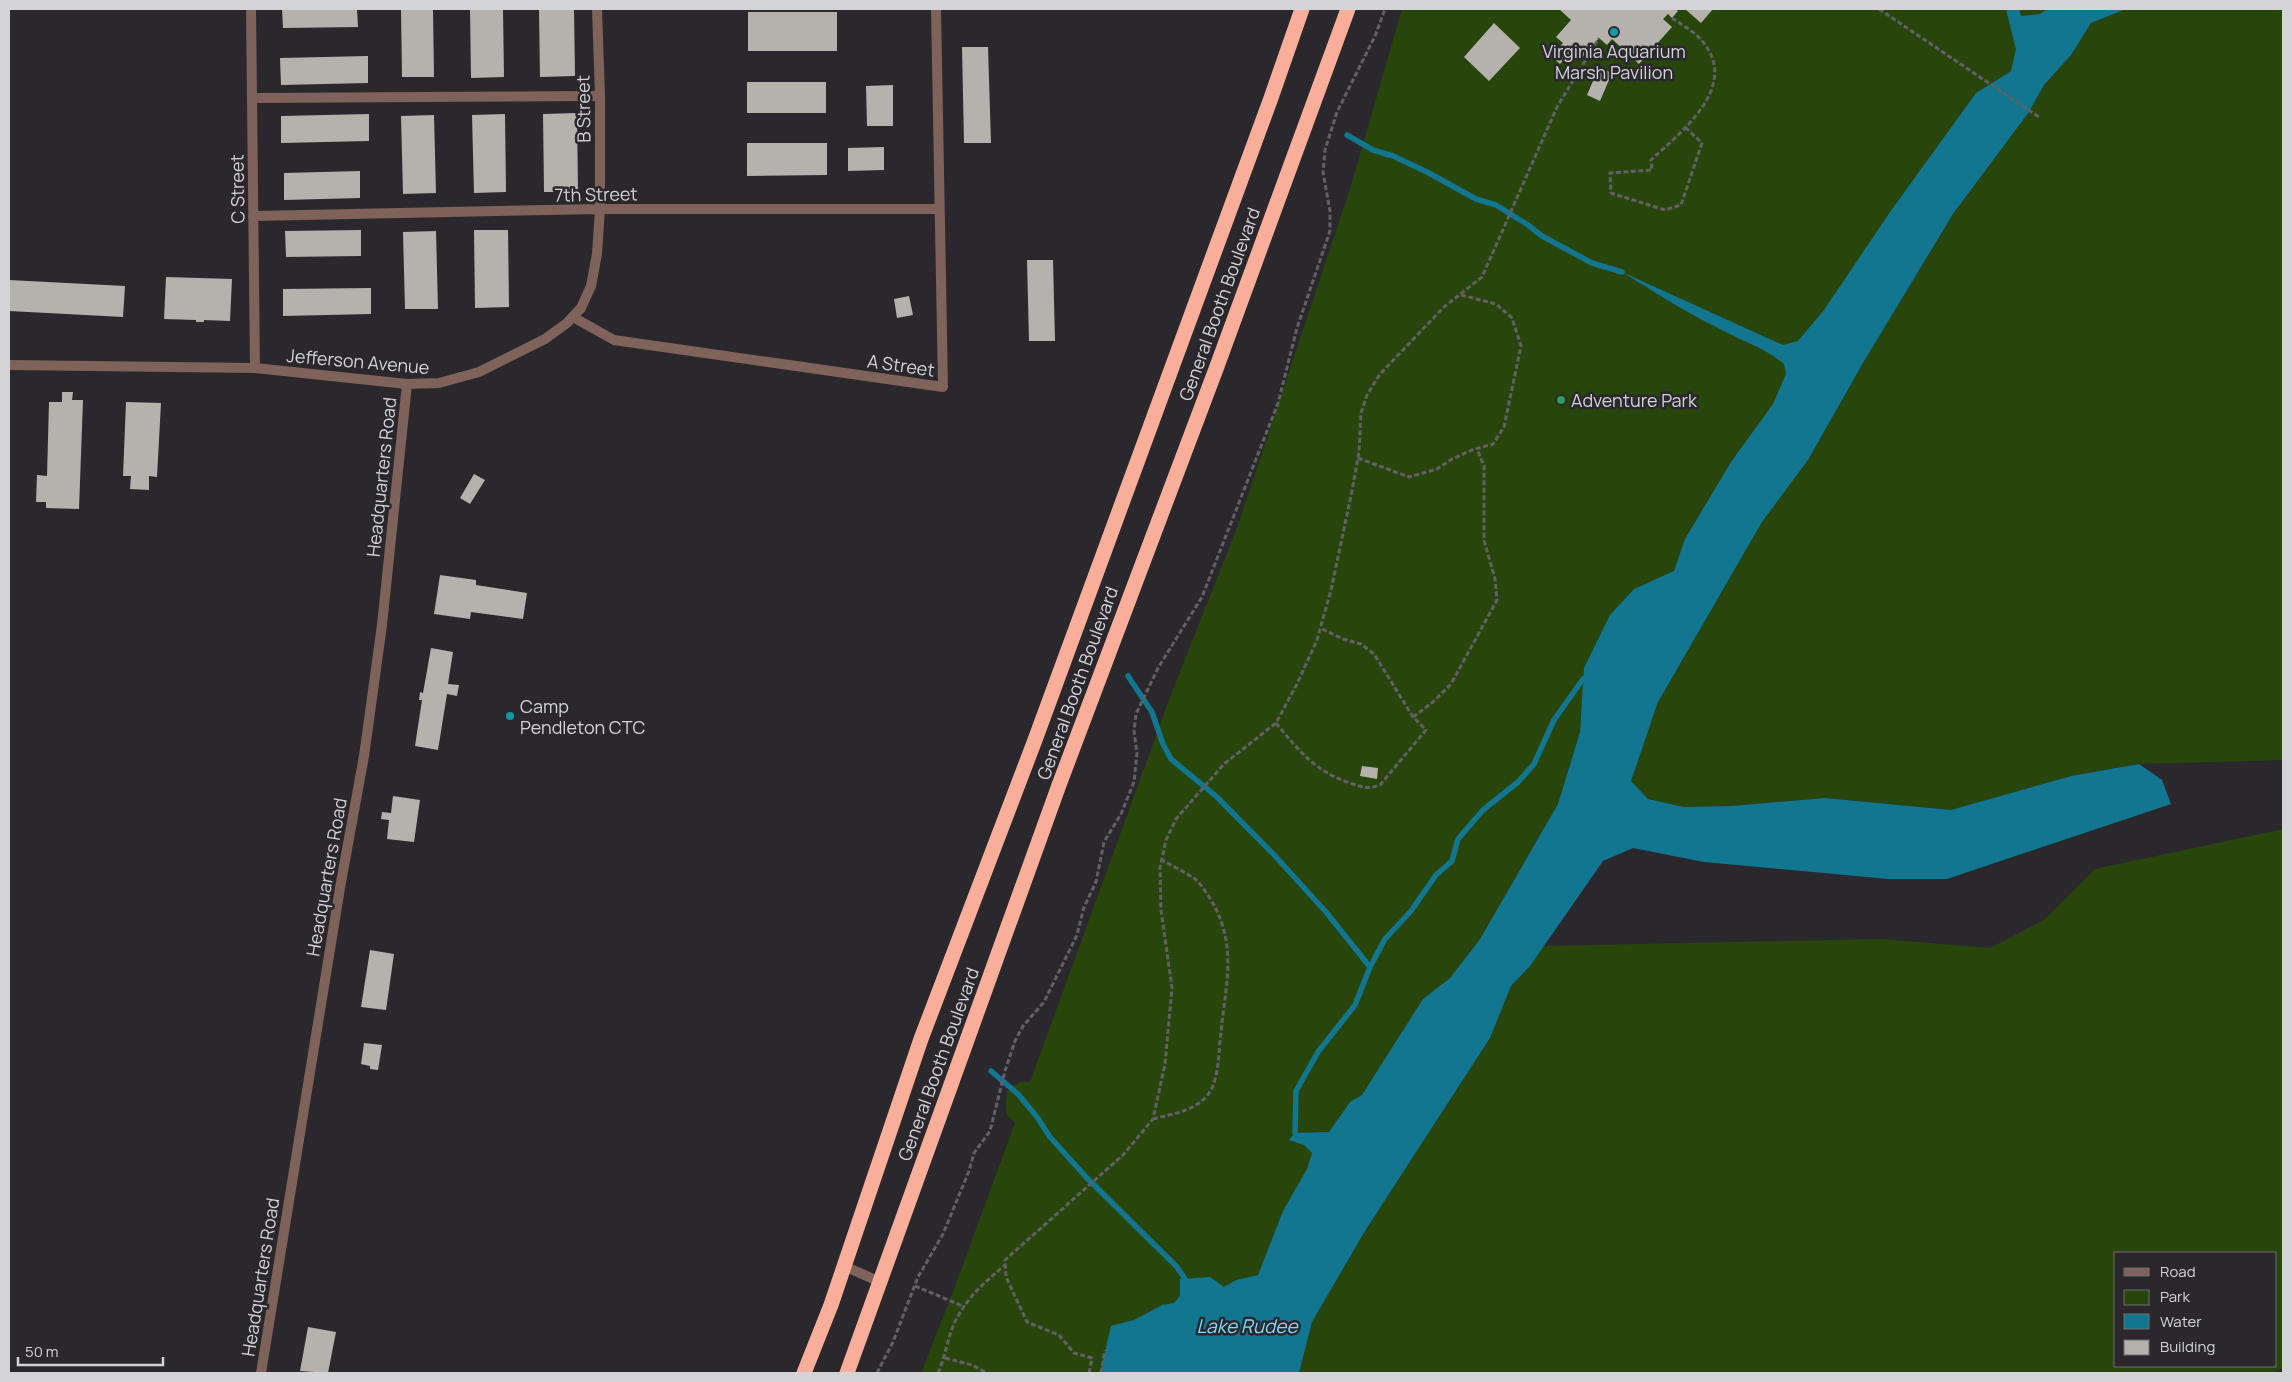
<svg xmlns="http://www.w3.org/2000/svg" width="2292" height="1382" font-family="Manrope,sans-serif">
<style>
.green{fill:#28450c;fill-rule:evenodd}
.water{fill:#127690}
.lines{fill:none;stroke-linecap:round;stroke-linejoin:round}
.stream{stroke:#127690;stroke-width:5.5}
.building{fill:#b5b1ac}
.path{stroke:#626065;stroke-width:3;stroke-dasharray:5 2.5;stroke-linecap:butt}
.lane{stroke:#7f6259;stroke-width:10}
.street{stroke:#7f6259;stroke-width:10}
.highway{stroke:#f8ae99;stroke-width:15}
.culture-dot{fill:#0f9aa8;stroke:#2a282d;stroke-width:2}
.leisure-dot{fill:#2e9e5b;stroke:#2a282d;stroke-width:2}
.labels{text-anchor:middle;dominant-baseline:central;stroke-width:5;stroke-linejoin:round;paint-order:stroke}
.poi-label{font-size:18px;fill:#d4d4d7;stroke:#2a282d;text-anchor:start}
.street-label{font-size:18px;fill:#d4d4d7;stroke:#2a282d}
.water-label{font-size:19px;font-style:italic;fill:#7fdcfa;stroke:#2a282d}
</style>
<rect width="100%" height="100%" fill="#2a282d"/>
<path class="green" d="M 1402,9 L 2047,9 C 2028,25 2017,47 2011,71 L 1987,87 L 1581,714 L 1580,732 L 1558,804 L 1480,939 L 1450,978 L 1442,984 L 1256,1373 L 921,1373 L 954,1289 L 1015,1123 L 1006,1114 L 1007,1090 L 1020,1082 L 1030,1082 L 1170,697 L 1237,528 L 1350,189 Z
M 2126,9 L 2283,9 L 2283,760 L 2139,764 L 2071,776 L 1952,810 L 1825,798 L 1731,806 L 1684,807 L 1648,799 L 1631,781 L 1658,702 L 1762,522 L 1808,460 L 1863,363 L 1953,214 L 2029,112 L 2044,85 L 2071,55 L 2091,23 Z
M 2283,829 L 2283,1368 L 2270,1373 L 1299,1373 L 1312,1322 L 1365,1231 L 1490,1038 L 1511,986 L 1530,966 L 1543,946 L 1881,939 L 1990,948 L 2044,920 L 2095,869 ZM 2116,1253 L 2276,1253 L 2276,1366 L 2116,1366 Z"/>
<path class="water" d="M 2006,9 L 2019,9 L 2021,16 L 2040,14 L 2047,9 L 2126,9 L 2091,23 L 2071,55 L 2044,85 L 2029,112 L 1953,214 L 1863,363 L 1808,460 L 1762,522 L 1658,702 L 1631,781 L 1648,799 L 1684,807 L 1731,806 L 1825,798 L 1951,810 L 2071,776 L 2139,764 L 2162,780 L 2171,804 L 1947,879 L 1888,879 L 1704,862 L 1633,848 L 1603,861 L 1530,966 L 1511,986 L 1490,1038 L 1365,1231 L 1312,1322 L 1299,1373 L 1100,1373 L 1111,1326 L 1134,1320 L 1162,1305 L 1174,1303 L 1180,1296 L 1180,1279 L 1210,1277 L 1224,1287 L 1236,1280 L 1258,1275 L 1283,1211 L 1307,1169 L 1312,1153 L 1304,1145 L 1289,1140 L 1295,1133 L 1329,1132 L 1350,1102 L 1362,1095 L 1423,999 L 1450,978 L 1480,939 L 1558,804 L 1580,732 L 1584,668 L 1610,615 L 1634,589 L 1674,571 L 1685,539 L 1731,462 L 1773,404 L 1786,374 L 1784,364 C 1764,347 1739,340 1716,327 C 1683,311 1653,291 1622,272 L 1783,345 L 1798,341 L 1824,310 L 1890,212 L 1976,93 L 2011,71 L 2016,49 Z"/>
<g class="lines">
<path class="stream" d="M 1347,135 L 1373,150 L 1393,156 L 1427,172 L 1476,199 L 1496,205 L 1528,225 L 1542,236 L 1592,263 L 1622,272
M 1128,676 L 1152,712 L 1163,744 L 1171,759 L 1217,797 L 1276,857 L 1326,912 L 1370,967 L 1355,1005 L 1318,1052 L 1296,1091 L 1295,1133
M 1370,967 L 1385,939 L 1411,911 L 1436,875 L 1452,861 L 1458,839 L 1483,810 L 1518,782 L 1534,764 L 1554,720 L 1583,679
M 991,1071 L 1018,1094 L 1037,1117 L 1050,1137 L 1086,1177 L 1177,1267 L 1185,1279"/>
</g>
<path class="building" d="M 282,9 L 357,9 L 358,27 L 283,28 Z
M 401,9 L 433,9 L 434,77 L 402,77 Z
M 470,9 L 503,9 L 504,77 L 471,78 Z
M 539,9 L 574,9 L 575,76 L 540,77 Z
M 1559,9 L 1675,9 L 1678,11 L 1672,18 L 1668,14 L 1663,19 L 1672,27 L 1639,64 L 1612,39 L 1607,45 L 1599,38 L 1581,59 L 1572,50 L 1560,64 L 1551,56 L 1563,43 L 1556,37 L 1571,20 Z
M 1685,9 L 1713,9 L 1701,23 Z
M 748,12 L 837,12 L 837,51 L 748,51 Z
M 1494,23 L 1520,48 L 1489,81 L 1464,57 Z
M 962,47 L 988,47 L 991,143 L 964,143 Z
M 368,56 L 368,83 L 281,85 L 280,58 Z
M 1599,67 L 1612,73 L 1600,101 L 1587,95 Z
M 747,82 L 826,82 L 826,113 L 747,113 Z
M 893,85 L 893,126 L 867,126 L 866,86 Z
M 577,113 L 578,192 L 544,192 L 543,114 Z
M 369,114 L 369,141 L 281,143 L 281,116 Z
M 505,114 L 506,192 L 474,193 L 472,115 Z
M 434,115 L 436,193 L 403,194 L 401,116 Z
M 747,143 L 827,143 L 827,175 L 747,176 Z
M 884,147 L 884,170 L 848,171 L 848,148 Z
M 360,171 L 360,198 L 284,200 L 284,173 Z
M 361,230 L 361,256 L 286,257 L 285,231 Z
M 474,230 L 508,230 L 509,307 L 475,308 Z
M 436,231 L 438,309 L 405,309 L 403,232 Z
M 1027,260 L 1053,260 L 1055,341 L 1029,341 Z
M 166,277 L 232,279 L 230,321 L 204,320 L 204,322 L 196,322 L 196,320 L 164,319 Z
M 9,280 L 125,286 L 123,317 L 9,311 Z
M 371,288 L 371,314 L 283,316 L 283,289 Z
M 909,296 L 913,315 L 897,318 L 894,299 Z
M 62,392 L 73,392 L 72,400 L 83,400 L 79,509 L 46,508 L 46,502 L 36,502 L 37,475 L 47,476 L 49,402 L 62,402 Z
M 126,402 L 161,403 L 157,477 L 149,476 L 149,490 L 130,489 L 131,476 L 123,476 Z
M 474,474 L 485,480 L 470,504 L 460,498 Z
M 440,575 L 476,580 L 476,585 L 527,593 L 523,619 L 471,612 L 470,619 L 434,614 Z
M 431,648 L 453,652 L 448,684 L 459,685 L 457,696 L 447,694 L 438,750 L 415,746 L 422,700 L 419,700 L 420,692 L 423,693 Z
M 1362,766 L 1378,768 L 1377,779 L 1360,776 Z
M 393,796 L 420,800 L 414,842 L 387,839 L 389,820 L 381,819 L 382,812 L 391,813 Z
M 370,950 L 394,954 L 386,1010 L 361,1007 Z
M 364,1043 L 382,1045 L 378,1070 L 370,1069 L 370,1066 L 361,1064 Z
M 308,1327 L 336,1332 L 328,1373 L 300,1371 Z"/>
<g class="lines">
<path class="path" d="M 1879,9 L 2039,117
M 1672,18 C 1682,25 1695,32 1702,41 C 1741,86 1681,132 1651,160 L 1652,170 L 1610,173 L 1611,193 L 1665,210 L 1681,205 L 1702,143 L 1686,128
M 1358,458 L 1409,477 L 1437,469 L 1452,459 L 1472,450 L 1493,444 L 1504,427 L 1521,346 L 1512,318 L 1496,304 L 1461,295
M 1413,717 L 1433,702 L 1451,684 L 1497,600 L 1495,579 L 1484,540 L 1484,466 L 1477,449
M 1276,723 C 1298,750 1316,772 1350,783 C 1363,787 1367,790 1380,785 L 1426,730 L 1413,717 L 1374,654 L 1361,644 L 1343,639 L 1320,628
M 1153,1119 C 1171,1114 1191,1112 1205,1098 C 1220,1083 1218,1053 1221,1033 C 1225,987 1237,951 1215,907 C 1210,898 1203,886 1195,879 C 1185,872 1172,866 1162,860
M 915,1286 L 965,1307
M 945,1358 L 972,1365 L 987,1373
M 877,1373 L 893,1342 L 918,1277 L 943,1234 L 969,1171 L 974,1153 L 990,1131 L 1005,1071 L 1015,1041 L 1023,1026 L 1044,1002 L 1077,935 L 1084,907 L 1096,882 L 1104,842 L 1121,814 L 1134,782 L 1137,753 L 1134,731 L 1136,714 L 1158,668 L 1202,597 L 1278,403 L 1297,328 L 1330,231 L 1330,211 L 1323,172 L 1325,150 L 1337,112 L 1375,36 L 1385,9
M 938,1373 C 945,1358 947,1340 954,1324 C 966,1298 984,1283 1005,1265
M 1089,1373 L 1092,1358 L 1074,1353 L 1059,1335 L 1027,1322 L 1006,1277 L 1005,1260 L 1123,1155 L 1153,1119 L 1165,1064 L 1172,988 L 1161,910 L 1160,868 L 1166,840 L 1176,819 L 1224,764 L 1276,723 L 1297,684 L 1317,640 L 1331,590 L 1352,491 L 1359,452 L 1361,413 L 1367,395 L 1380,374 L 1444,307 L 1482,277 L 1557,107 L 1599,38
M 1101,1373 L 1105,1350"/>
<path class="lane" d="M 252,98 L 600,96
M 844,1266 L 880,1282"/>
<path class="street" d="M 251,9 L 255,368
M 253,216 L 600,209 L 939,209
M 573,317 L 614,340 L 943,387 L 936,9
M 9,365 L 255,368 L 407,384 L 439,383 L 479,372 L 545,339 L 567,323 L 581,308 L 591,286 L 597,254 L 600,209 L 600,96 L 597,9
M 261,1373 L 340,888 L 364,756 L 382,625 L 407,384"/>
<path class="highway" d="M 804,1373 L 831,1305 L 921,1039 L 1035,740 L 1271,98 L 1302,9
M 847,1373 L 1059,785 L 1216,369 L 1348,9"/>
</g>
<g class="culture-dot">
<circle cx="1614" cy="32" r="5"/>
<circle cx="510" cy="716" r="5"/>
</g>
<circle class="leisure-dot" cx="1561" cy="400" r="5"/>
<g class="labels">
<g class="poi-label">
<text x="1614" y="51" text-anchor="middle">Virginia Aquarium<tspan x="1614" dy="21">Marsh Pavilion</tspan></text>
<text x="1571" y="400">Adventure Park</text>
<text x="520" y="706">Camp<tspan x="520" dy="21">Pendleton CTC</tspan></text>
</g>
<g class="street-label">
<text transform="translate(583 109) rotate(-91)">B Street</text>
<text transform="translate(237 189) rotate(-91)">C Street</text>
<text transform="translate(596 194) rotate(-1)">7th Street</text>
<text transform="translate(1219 304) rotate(-70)">General Booth Boulevard</text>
<text transform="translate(358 361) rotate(5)">Jefferson Avenue</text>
<text transform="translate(901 365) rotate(8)">A Street</text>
<text transform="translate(381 477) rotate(-84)">Headquarters Road</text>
<text transform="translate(1077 683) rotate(-70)">General Booth Boulevard</text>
<text transform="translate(326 877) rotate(-80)">Headquarters Road</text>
<text transform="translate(938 1064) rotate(-70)">General Booth Boulevard</text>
<text transform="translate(260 1277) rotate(-81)">Headquarters Road</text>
</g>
<g class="water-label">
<text x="1247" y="1326">Lake Rudee</text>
</g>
</g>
<rect width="2292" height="1382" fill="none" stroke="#d4d4d7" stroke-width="20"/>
<rect x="2114" y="1252" width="162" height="115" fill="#2a282d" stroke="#6e6d71"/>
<rect x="2124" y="1268" width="25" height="8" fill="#7f6259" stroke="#6e6d71"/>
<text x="2160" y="1277" font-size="15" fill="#d4d4d7">Road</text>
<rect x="2124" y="1290" width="25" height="15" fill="#28450c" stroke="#6e6d71"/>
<text x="2160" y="1302" font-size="15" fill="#d4d4d7">Park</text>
<rect x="2124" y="1314" width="25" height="15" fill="#127690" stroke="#6e6d71"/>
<text x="2160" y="1327" font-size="15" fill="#d4d4d7">Water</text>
<rect x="2124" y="1340" width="25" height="15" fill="#b5b1ac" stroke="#6e6d71"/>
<text x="2160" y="1352" font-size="15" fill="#d4d4d7">Building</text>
<path d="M18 1357v8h145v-8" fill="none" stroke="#d4d4d7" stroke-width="2.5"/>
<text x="25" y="1357" font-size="15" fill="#d4d4d7" stroke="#2a282d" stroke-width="4" paint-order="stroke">50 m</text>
</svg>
